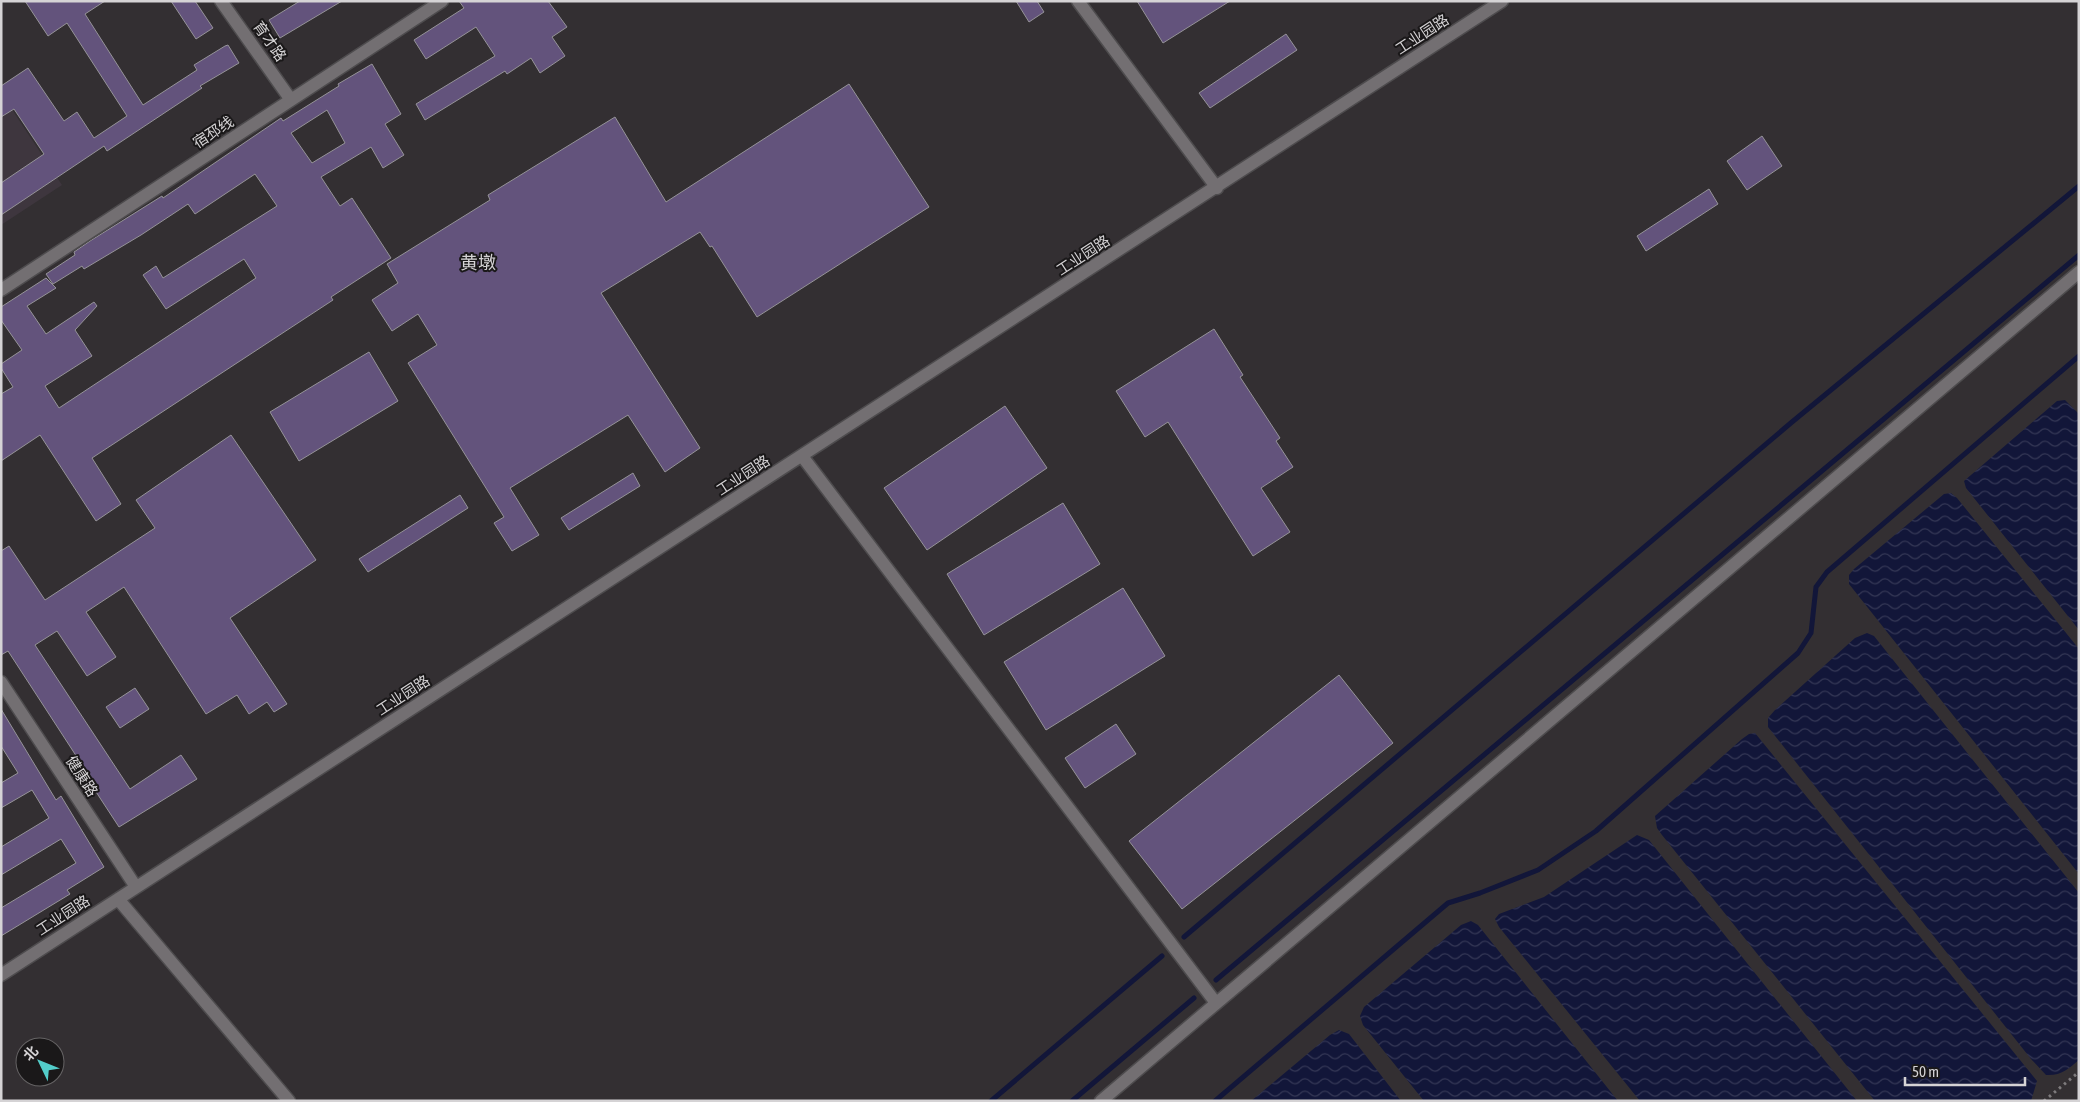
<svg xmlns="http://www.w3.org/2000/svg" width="2080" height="1102" font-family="'Asap Condensed','Noto Sans SC',sans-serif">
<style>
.built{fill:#3e363e}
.water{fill:url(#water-waves)}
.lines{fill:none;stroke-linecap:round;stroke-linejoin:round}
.stream{stroke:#121639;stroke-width:5}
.building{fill:#63537c;stroke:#959398;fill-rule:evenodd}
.minor-casing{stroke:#4e4c4e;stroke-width:15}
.path{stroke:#7e7b7d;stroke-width:3;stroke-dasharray:2.5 4;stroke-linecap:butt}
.minor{stroke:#736f72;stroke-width:12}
.labels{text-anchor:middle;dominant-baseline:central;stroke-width:4;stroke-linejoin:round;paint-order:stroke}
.street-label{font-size:15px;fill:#d5d3d5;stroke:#1a1819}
.quarter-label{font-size:18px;fill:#d5d3d5;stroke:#1a1819}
</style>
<defs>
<pattern id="water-waves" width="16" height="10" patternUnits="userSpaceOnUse" patternTransform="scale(1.25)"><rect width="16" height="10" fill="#121639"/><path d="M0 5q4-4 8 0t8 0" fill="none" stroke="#343755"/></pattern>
</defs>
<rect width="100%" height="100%" fill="#332f32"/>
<path class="built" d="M 1,93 L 62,185 L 1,225 Z"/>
<path class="water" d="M 2065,400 L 2079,414 L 2079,630 L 1966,488 L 1964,481 L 2057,401 Z
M 1951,493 L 1957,498 L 2079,649 L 2079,874 L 1849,584 L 1849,575 L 1854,569 L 1944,494 Z
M 1867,633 L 1874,636 L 2079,893 L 2079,1060 C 2068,1069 2061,1076 2046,1075 L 2031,1059 L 1768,727 L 1768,718 L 1775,710 L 1855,638 Z
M 1755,733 L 2037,1081 L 2031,1101 L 1875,1101 L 1662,835 L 1657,828 L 1655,816 L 1742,739 L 1749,734 Z
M 1637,835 L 1649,840 L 1857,1101 L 1640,1101 L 1499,927 L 1495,919 L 1499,914 L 1544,897 Z
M 1471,921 L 1478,925 L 1618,1101 L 1424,1101 L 1363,1025 L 1360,1016 L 1364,1007 L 1461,925 Z
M 1339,1030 L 1349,1034 L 1401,1101 L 1251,1101 L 1330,1035 Z"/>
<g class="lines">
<path class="stream" d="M 1184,937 L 1792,422 L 2079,186
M 1216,980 L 2079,255
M 991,1101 L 1162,956
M 1072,1101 L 1194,998
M 1215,1101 L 1448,903 L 1480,893 L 1538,870 L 1596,831 L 1798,653 L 1811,633 L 1816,587 L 1827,572 L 2079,356"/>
</g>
<path class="building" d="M 25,1 L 105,1 L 85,14 L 143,105 L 197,70 L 194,65 L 225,46 L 228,45 L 239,63 L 200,86 L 202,88 L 107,151 L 104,146 L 1,215 L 1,183 L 44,154 L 14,109 L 1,117 L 1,86 L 28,68 L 64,121 L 77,112 L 94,138 L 127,116 L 67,23 L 48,36 Z
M 171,1 L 195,1 L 213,28 L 196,39 Z
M 300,1 L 342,1 L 280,38 L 269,20 Z
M 459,1 L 548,1 L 567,27 L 552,37 L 565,56 L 540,73 L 531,58 L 507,74 L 505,71 L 425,120 L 416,104 L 495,56 L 476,27 L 426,59 L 414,40 L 464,8 Z
M 1016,1 L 1037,1 L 1044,12 L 1029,22 Z
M 1137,1 L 1230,1 L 1163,43 Z
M 1286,34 L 1297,50 L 1210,108 L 1199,93 Z
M 372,64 L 401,114 L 385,124 L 404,155 L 383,168 L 371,147 L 321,177 L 340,206 L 352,198 L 391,258 L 331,297 L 333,300 L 92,458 L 121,504 L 96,521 L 40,435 L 1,461 L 1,394 L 13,387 L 1,368 L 1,364 L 22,350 L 1,320 L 1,307 L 46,278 L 56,288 L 27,306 L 46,334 L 94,302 L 97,306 L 75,330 L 92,356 L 45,386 L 59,408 L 256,278 L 244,259 L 166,309 L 143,275 L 156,266 L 163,278 L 277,206 L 255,174 L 195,214 L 188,204 L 141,235 L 84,269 L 82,266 L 53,284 L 46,274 L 75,255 L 74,252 L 90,241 L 162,196 L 163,198 L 281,118 L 283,121 L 339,86 L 338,84 ZM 327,110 L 345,143 L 312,163 L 291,133 Z
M 849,84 L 929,207 L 757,317 L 712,246 L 710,247 L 700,232 L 601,293 L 700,448 L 665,472 L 628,415 L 510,488 L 539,535 L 512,551 L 494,523 L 504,517 L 408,363 L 437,345 L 418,314 L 392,331 L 372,300 L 398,283 L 387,264 L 490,200 L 488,195 L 615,117 L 666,202 Z
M 1762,136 L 1782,166 L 1747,190 L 1727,161 Z
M 1709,189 L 1718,204 L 1646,251 L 1637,236 Z
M 1214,329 L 1243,375 L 1240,377 L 1280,438 L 1276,441 L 1293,467 L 1261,488 L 1290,532 L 1253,556 L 1168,422 L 1145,437 L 1116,391 Z
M 369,352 L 398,401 L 299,461 L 270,412 Z
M 1005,406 L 1047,468 L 927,550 L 884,488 Z
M 231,435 L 316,560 L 230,618 L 287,704 L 274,712 L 267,702 L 249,714 L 237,695 L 206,714 L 124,587 L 86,612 L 116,657 L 87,676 L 57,631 L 35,645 L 130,789 L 181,755 L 197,779 L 119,827 L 83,772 L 86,771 L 8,651 L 1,655 L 1,551 L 9,546 L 45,600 L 155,528 L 136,500 Z
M 633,473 L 640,486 L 569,530 L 561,518 Z
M 460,495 L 468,508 L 368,572 L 359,559 Z
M 1063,503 L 1100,564 L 984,635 L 947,574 Z
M 1123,588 L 1165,656 L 1046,730 L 1004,662 Z
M 1339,675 L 1393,743 L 1182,909 L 1129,841 Z
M 135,688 L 149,709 L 120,728 L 106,707 Z
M 1,709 L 56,800 L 61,796 L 104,867 L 67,890 L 70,894 L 1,936 L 1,908 L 76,863 L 61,839 L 1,875 L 1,847 L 49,818 L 32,790 L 1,808 L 1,783 L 18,773 L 1,746 Z
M 1116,724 L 1136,754 L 1085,788 L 1065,758 Z"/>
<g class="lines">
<defs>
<path id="minor" d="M 221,1 L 291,100
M 1078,1 L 1217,188
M 1,290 L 442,1
M 802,456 L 1216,1003
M 1,682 L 136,887
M 118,899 L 289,1101
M 1,975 L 1502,1
M 1101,1101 L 2079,272"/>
</defs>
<use href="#minor" class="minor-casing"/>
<path class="path" d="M 2044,1101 L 2079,1072"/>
<use href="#minor" class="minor"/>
</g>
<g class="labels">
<g class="street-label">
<text transform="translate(1422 34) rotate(-33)">工业园路</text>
<text transform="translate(270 41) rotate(55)">育才路</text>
<text transform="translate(213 132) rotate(-33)">宿邳线</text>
<text transform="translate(1083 255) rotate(-33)">工业园路</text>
<text transform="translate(743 475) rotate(-33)">工业园路</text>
<text transform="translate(403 695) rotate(-33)">工业园路</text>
<text transform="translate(82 776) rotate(57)">健康路</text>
<text transform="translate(63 915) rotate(-33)">工业园路</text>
</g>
<g class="quarter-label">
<text x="478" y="262">黄墩</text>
</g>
</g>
<rect width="2080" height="1102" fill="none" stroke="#d5d3d5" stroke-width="5"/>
<g transform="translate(40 1062) rotate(313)"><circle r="24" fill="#1a1819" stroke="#656364"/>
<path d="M0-4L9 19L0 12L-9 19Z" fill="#53cdca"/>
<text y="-8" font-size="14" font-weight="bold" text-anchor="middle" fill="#d5d3d5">北</text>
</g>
<path d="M1905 1077v8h120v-8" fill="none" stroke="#d5d3d5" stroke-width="2.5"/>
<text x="1912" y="1077" font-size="15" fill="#d5d3d5" stroke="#1a1819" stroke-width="4" paint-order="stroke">50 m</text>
</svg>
